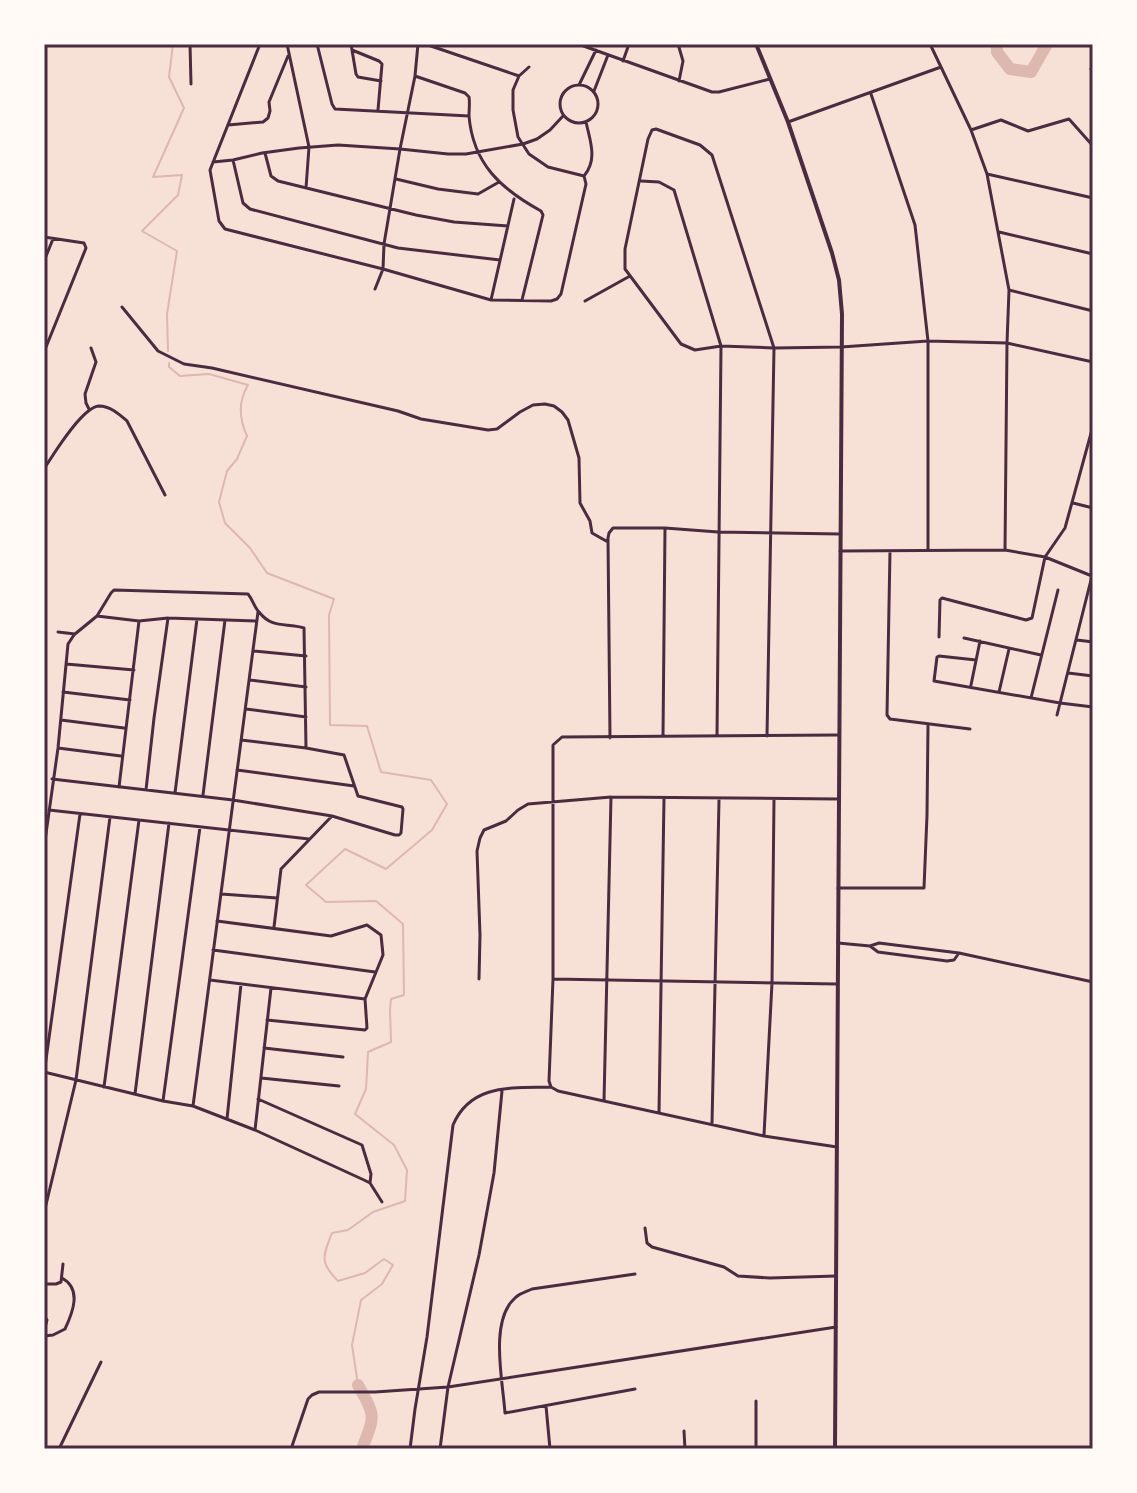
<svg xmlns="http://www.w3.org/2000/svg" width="1137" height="1493" font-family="'Golos Text',sans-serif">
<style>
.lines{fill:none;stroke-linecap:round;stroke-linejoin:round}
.stream{stroke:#dcb8b0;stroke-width:2}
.river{stroke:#dcb8b0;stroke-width:12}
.minor{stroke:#4a2c40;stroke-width:3}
.secondary{stroke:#4a2c40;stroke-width:4}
.neatline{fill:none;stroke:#4a2c40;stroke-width:3}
</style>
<rect width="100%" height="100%" fill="#f7e1d7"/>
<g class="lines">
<path class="stream" d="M 168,351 L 167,314 L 177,251 L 142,231 L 178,195 L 182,175 L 153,177 L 184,108 L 169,77 L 173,44
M 169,363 L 169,367 L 180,376 L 209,374 L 248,385 C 238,402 239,418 247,436 L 237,459 L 227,471 L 219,502 L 225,523 L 250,548 L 267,573 L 334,599 L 329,615 L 330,725 L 367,726 L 381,772 L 431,780 L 447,804 L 432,830 L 386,869 L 345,849 L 306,885 L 326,902 L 376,901 L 403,924 L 404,995 L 391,999 L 390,1010 L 391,1042 L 368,1052 L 366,1089 L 355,1114 L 394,1145 L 407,1170 L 405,1201 L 373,1212 L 348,1230 L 332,1233 C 323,1256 319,1262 338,1281 L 365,1273 L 384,1259 L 393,1265 L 382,1284 L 361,1300 L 352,1345 L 358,1385"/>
<path class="river" d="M 997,44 L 997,52 L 1010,69 L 1031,72 L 1047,44
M 358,1385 C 376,1417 375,1415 362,1449"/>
<path class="minor" d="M 190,44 L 191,84
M 260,44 L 210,170 L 219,221 L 225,229 L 383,269 L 491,300 L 551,301 L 557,299 L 561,294 L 586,184 L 584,176 C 598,159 590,141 586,122
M 287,44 L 309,147 L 306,188
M 317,44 L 332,104 L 335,109 L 469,116
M 351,44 L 352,50 L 379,61 L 382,64 L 378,110
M 425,44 L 519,76
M 578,44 L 712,92 L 719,92 L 770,79
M 678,44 L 683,61 L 679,81
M 930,44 L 941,67
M 352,50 L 356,74 L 358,77 L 381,81
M 623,61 L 629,44
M 529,67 L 519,76 L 513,90 L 513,110 L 518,137 L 529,154 L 548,167 L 584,176
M 1091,69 L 1093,73
M 415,76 L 465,93 L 469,97 C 470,103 469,109 469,116 C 473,164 501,189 541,211 L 543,215 L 522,300
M560 104a19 19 0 1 1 38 0a19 19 0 1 1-38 0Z
M 579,85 L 596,50
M 594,91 L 608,55
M 871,94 L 915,225 L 928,341 L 928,550
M 788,122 L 941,67 L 971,130 L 987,174 L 1009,290 L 1007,343 L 1005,550
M 228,125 L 263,122 L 268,118 L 270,111 L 269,102 L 288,56
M 971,130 L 1001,120 L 1028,131 L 1069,119 L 1093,146
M 265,153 L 271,176 L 278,181 L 416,215 L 454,222 L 508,226
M 233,160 L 243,203 L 250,209 L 398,248 L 500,260
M 213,162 L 233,160 L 262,153 L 299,148 L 338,145 L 400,149 L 448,154 L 466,154 L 523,144 L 537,139 L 550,130 L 563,116
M 987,174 L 1093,198
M 396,179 L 438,189 L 478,194 L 499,182
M 641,181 L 659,182 L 674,190 L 721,346 L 717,736
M 999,232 L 1093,254
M 44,237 L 84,243 L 86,248 L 44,352
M 44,261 L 53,239
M 375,289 L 383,269 L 384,244 L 400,149 L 415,76 L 418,44
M 1009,290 L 1093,311
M 491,300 L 514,199
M 585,301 L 630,276
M 122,307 L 158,351 L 184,364 L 212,368 L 398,411 L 421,419 L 488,430 L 497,429 L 520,412 L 533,405 L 545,404 L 554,406 L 562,412 L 568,420 L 579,458 L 580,503 L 590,521 L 592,533 L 608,542
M 89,409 L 86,403 L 85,394 L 96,362 L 91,348
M 44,469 C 53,455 82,407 99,406 C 110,406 119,414 127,421 L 165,495
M 1073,503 L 1093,508
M 840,551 L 1005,550 L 1045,557 L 1092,576
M 890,551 L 887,715 L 890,719 L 970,729
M 97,616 L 139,621 L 168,618 L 257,621
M 58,632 L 75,634 L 97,616 L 111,593 L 114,590 L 248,594 C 253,600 254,607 259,612 C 273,630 287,622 304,628 L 306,748
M 939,637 L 940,600 L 942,598 L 1026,620 L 1032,618 L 1045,557 L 1065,528 L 1093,426
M 964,638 L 1041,655
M 1077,640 L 1093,642
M 254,651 L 306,656
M 976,660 L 939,656 L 937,657 L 934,681 L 1060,703 L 1093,707
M 66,664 L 134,670
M 1068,673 L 1093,676
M 250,680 L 306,687
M 971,685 L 980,641
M 63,692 L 130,700
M 999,692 L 1009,649
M 1031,698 L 1058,590
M 246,709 L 306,717
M 1057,715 L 1093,572
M 61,720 L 124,728
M 663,736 L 665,528
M 767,736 L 774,348 L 712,155 L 700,145 L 656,129 L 652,130 L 648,139 L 625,249 L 625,269 L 681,344 L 695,350 L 721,346 L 774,348 L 841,347 L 928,341 L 1007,343 L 1093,362
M 610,738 L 608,538 L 609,533 L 613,528 L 665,528 L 718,532 L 840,534
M 58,748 L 121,756
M 237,770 L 354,786
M 52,779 L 233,800 L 332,816 L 395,835 L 399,835 L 401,833 L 403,809 L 402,807 L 358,796 L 344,755 L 306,748 L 241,740
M 119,787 L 139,621
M 146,790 L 154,718 L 168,618
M 175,793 L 197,619
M 203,795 L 225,620
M 49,810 L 309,839
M 44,848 L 58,748 L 68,644 L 74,635
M 838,888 L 924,888 L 927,815 L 928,725
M 221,894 L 277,898
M 217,921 L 331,936 L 367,925 L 381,935 L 383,955 L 365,999 L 367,1028 L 365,1030 L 267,1020
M 274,927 L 281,869 L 332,816
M 838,943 L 870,946 L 879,943 L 959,953 L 1093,982
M 870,946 L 878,952 L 947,961 L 954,960 L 959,953
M 213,950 L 375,972
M 479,979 L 480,935 L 477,851 L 480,838 L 484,830 L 506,821 L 518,810 L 528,804 L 611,797 L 838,799
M 553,979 L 837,984
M 210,980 L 365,999
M 264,1048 L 343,1057
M 44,1072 L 163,1101 L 193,1106 L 255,1130 L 364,1180 L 370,1183 L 382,1202
M 44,1074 L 80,814
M 261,1078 L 339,1086
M 104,1087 L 139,820
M 135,1094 L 169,823
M 258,1099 L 362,1145 L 371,1174 L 370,1183
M 163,1101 L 200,827
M 604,1101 L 611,797
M 193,1106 L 258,612
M 659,1113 L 664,798
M 227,1119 L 241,984
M 712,1124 L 719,800
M 255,1130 L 271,988
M 764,1135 L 772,983 L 774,799
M 837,1147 L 764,1136 L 558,1091 L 551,1087 L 549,1081 L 553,979 L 553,745 L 562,737 L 838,735
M 44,1213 L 76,1080 L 110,817
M 645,1228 L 647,1243 L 652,1247 L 724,1267 L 738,1276 L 770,1278 L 836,1276
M 44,1284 L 56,1284 L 61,1282 L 63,1264
M 44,1316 L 47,1320 L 44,1332
M 44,1336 L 53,1335 L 65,1329 C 73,1312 82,1289 62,1278
M 635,1389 L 505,1413 C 503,1382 489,1321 515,1298 C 520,1293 526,1292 532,1289 L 635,1274
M 546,1406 L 550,1449
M 684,1431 L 685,1449
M 59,1449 L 101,1362
M 291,1449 L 308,1399 L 312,1395 L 319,1392 L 375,1392 L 448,1387 L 836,1327
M 410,1449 L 415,1409 L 427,1337 L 453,1125 C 471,1083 513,1088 551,1087
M 440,1449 L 448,1387 L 479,1255 L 494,1173 L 502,1091
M 756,1449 L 756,1401"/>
<path class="secondary" d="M 756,44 L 788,122 L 832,253 L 839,280 L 842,314 L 835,1449"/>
</g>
<rect width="1137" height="1493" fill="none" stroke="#fffaf5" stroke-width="92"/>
<rect x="46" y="46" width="1045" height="1401" class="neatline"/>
</svg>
